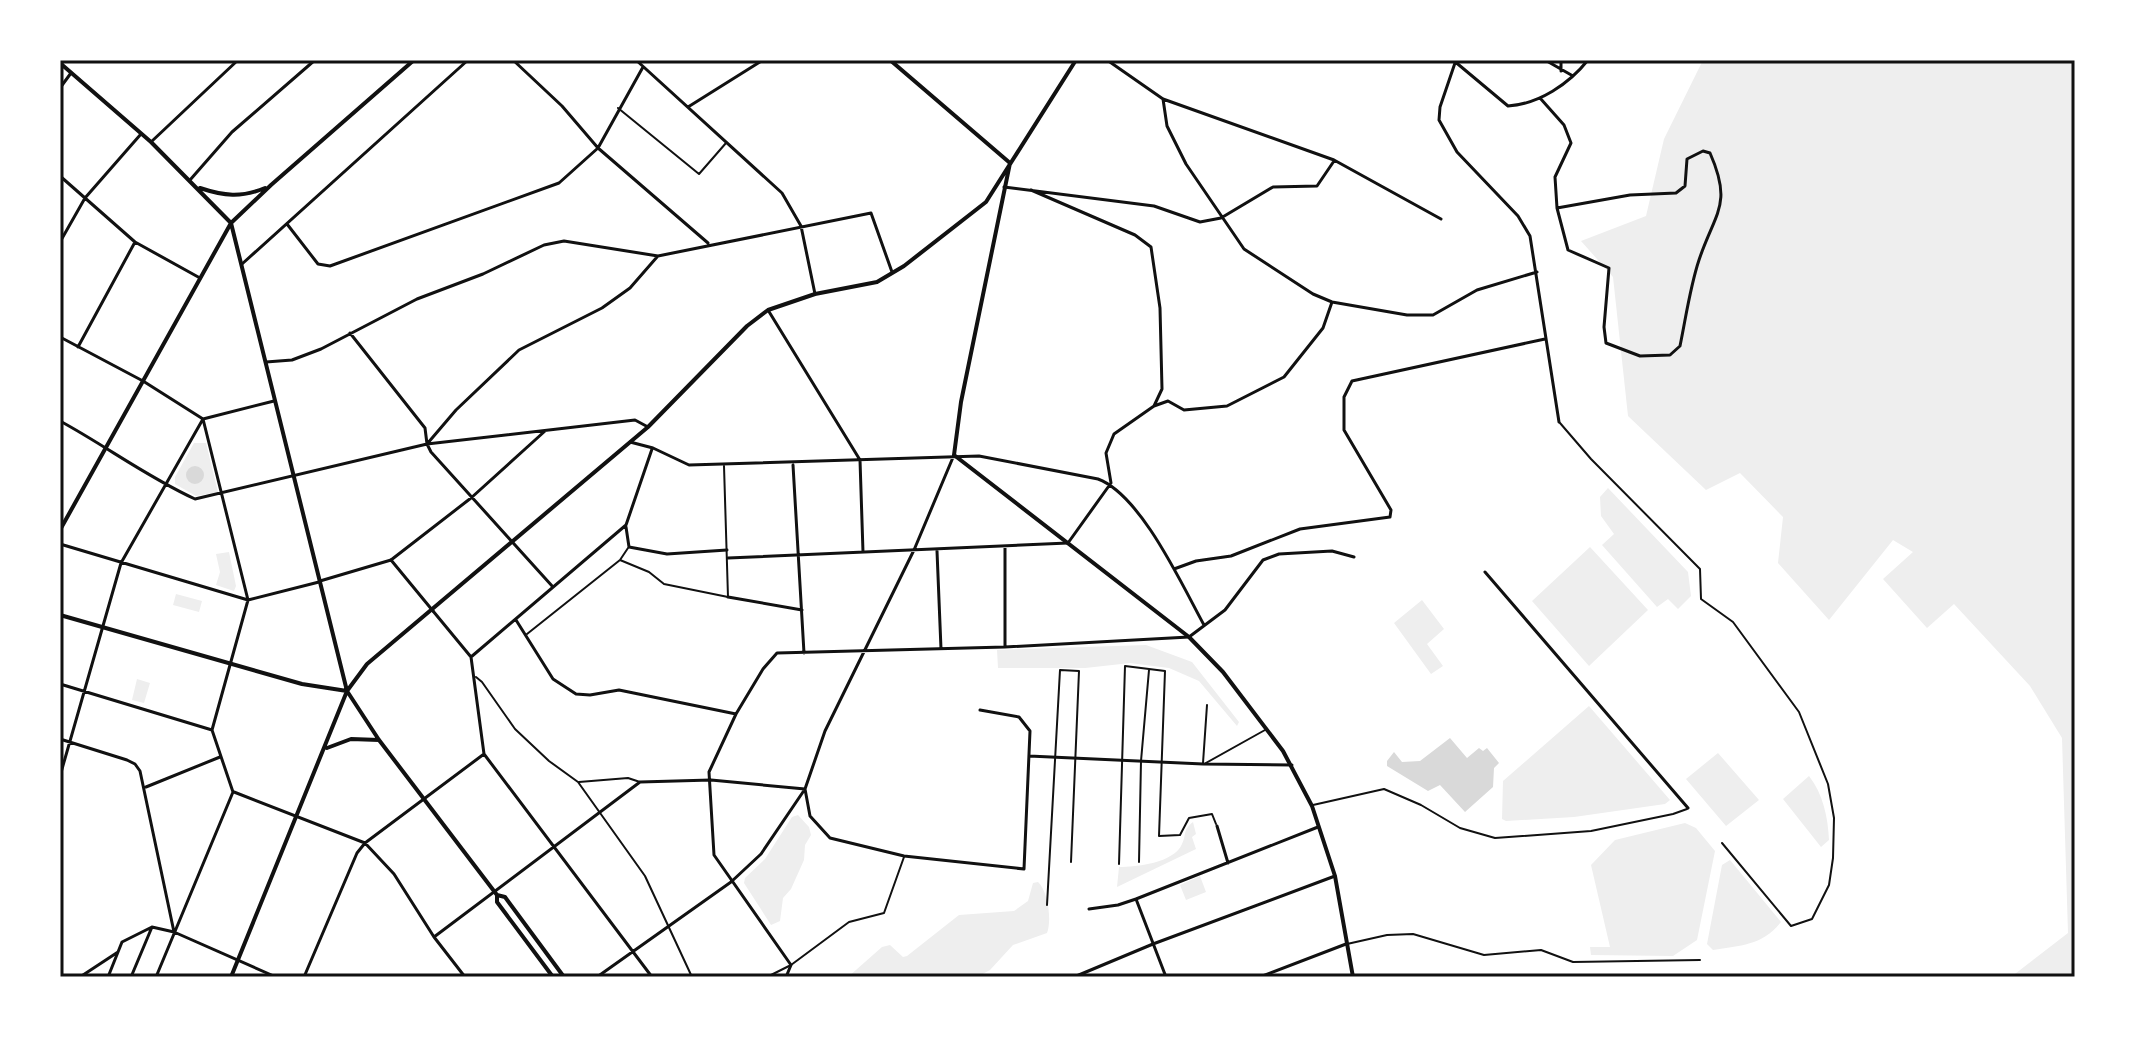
<svg xmlns="http://www.w3.org/2000/svg" width="2135" height="1037" font-family="'Archivo Narrow',sans-serif">
<style>
.green{fill:#eee}
.water{fill:#d9d9d9}
.lines{fill:none;stroke-linecap:round;stroke-linejoin:round}
.service{stroke:#111;stroke-width:2}
.pedestrian{stroke:#111;stroke-width:3}
.minor{stroke:#111;stroke-width:3}
.tertiary{stroke:#111;stroke-width:4}
.neatline{fill:none;stroke:#111;stroke-width:3}
</style>
<rect width="100%" height="100%" fill="#fff"/>
<path class="green" d="M 1703,60 L 2075,60 L 2075,977 L 2011,977 L 2068,933 L 2062,738 L 2030,686 L 1954,604 L 1927,628 L 1883,579 L 1913,552 L 1893,540 L 1829,620 L 1778,563 L 1783,517 L 1740,473 L 1706,490 L 1628,416 L 1613,277 L 1581,241 L 1646,216 L 1664,139 Z
M 194,443 L 206,443 L 218,492 L 196,496 L 175,484 L 175,477 Z
M 1608,488 L 1688,572 L 1691,596 L 1678,609 L 1668,599 L 1657,607 L 1602,545 L 1614,534 L 1601,516 L 1600,497 Z
M 1590,547 L 1648,610 L 1589,666 L 1532,601 Z
M 229,552 L 236,586 L 234,591 L 216,585 L 220,572 L 216,554 Z
M 176,594 L 202,601 L 199,612 L 173,605 Z
M 1422,600 L 1444,629 L 1427,644 L 1443,666 L 1431,674 L 1394,623 Z
M 1146,645 L 1192,662 L 1239,722 L 1237,726 L 1199,681 L 1169,668 L 1130,663 L 1085,668 L 998,668 L 997,650 Z
M 137,679 L 150,683 L 144,703 L 132,700 Z
M 1589,706 L 1670,800 L 1665,804 L 1574,817 L 1506,821 L 1502,819 L 1503,781 Z
M 1718,753 L 1759,800 L 1726,826 L 1686,779 Z
M 1809,776 C 1823,794 1828,817 1829,840 L 1821,847 L 1783,799 Z
M 798,815 L 809,827 L 811,835 L 805,845 L 804,860 L 791,889 L 783,898 L 780,921 L 771,925 L 744,883 L 745,878 L 765,859 L 792,817 Z
M 1193,822 L 1196,834 L 1192,837 L 1196,849 L 1117,887 L 1119,867 C 1136,867 1174,863 1182,844 C 1187,834 1182,831 1193,822 Z
M 1685,823 L 1696,828 L 1715,851 L 1697,940 L 1673,956 L 1591,955 L 1590,947 L 1610,947 L 1591,865 L 1615,840 Z
M 1730,860 L 1781,922 C 1762,946 1741,945 1713,950 L 1707,944 L 1722,865 Z
M 1200,876 L 1206,892 L 1186,900 L 1180,885 Z
M 1038,882 C 1048,891 1052,920 1047,933 L 1013,945 L 990,970 L 977,977 L 848,977 L 882,947 L 890,945 L 903,957 L 907,956 L 959,915 L 1014,911 L 1028,901 L 1033,883 Z"/>
<path class="water" d="M186 475a9 9 0 1 1 18 0a9 9 0 1 1-18 0Z
M 1450,738 L 1467,758 L 1479,748 L 1483,751 L 1487,748 L 1499,763 L 1494,768 L 1493,787 L 1465,812 L 1440,785 L 1428,791 L 1387,766 L 1387,761 L 1394,752 L 1402,762 L 1420,761 Z"/>
<g class="lines">
<path class="service" d="M 618,108 L 699,174 L 726,143
M 1560,423 L 1591,459 L 1700,569 L 1701,599 L 1733,622 L 1799,712 L 1828,784 L 1834,818 L 1833,858 L 1829,885 L 1812,919 L 1791,926 L 1722,843
M 620,560 L 649,572 L 664,584 L 728,597 L 724,466
M 527,634 L 620,560 L 628,548
M 476,677 L 482,682 L 515,729 L 549,761 L 578,782 L 645,876 L 692,977
M 1203,763 L 1207,705
M 1204,764 L 1265,730
M 579,782 L 628,778 L 640,782
M 1313,805 L 1384,789 L 1421,805 L 1460,828 L 1495,838 L 1591,831 L 1673,814 L 1687,809
M 1139,862 L 1141,761 L 1149,670
M 1119,864 L 1125,666 L 1165,671 L 1159,836 L 1180,835 L 1189,818 L 1212,814 L 1216,824
M 1047,905 L 1060,670 L 1079,671 L 1071,862
M 1347,944 L 1387,935 L 1413,934 L 1484,955 L 1541,950 L 1573,962 L 1700,960
M 767,977 L 791,965 L 849,922 L 884,913 L 904,857"/>
<path class="pedestrian" d="M 1485,572 L 1688,808
M 320,581 L 391,560 L 433,611"/>
<path class="minor" d="M 513,60 L 562,106 L 598,148 L 708,243
M 636,60 L 782,193 L 801,226 L 815,294
M 1107,60 L 1163,99 L 1334,160 L 1441,219
M 1453,60 L 1508,106 C 1539,104 1569,84 1588,60
M 1456,60 L 1440,107 L 1439,120 L 1457,152 L 1518,216 L 1530,236 L 1559,422
M 1545,60 L 1573,76
M 1561,71 L 1561,60
M 60,88 L 71,73
M 1540,98 L 1564,125 L 1571,143 L 1555,177 L 1557,208 L 1568,250 L 1609,268 L 1604,327 L 1606,343 L 1640,356 L 1670,355 L 1680,346 C 1686,317 1690,287 1699,260 C 1715,212 1733,205 1710,153 L 1703,151 L 1687,159 L 1685,186 L 1676,193 L 1630,195 L 1557,208
M 1163,99 L 1167,126 L 1186,164 L 1244,249 L 1313,294 L 1332,302 L 1407,315 L 1433,315 L 1477,290 L 1537,272
M 688,107 L 763,60
M 151,142 L 238,60
M 60,176 L 135,242 L 200,278
M 190,180 L 232,132 L 315,60
M 1004,187 L 1154,206 L 1200,222 L 1221,218 L 1273,187 L 1317,186 L 1334,161
M 287,224 L 318,264 L 330,266 L 559,183 L 598,148 L 643,67
M 60,242 L 85,198 L 141,134
M 242,264 L 468,60
M 768,310 L 860,460 L 863,552
M 350,333 L 425,428 L 427,444 L 431,452 L 553,587
M 60,337 L 143,381 L 203,419 L 248,600 L 212,730 L 233,792 L 156,977
M 78,347 L 135,242
M 266,362 L 292,360 L 321,349 L 417,299 L 483,274 L 544,245 L 564,241 L 658,256 L 871,213 L 892,272
M 1154,406 L 1168,401 L 1184,410 L 1227,406 L 1284,377 L 1323,328 L 1332,302
M 60,421 C 106,446 147,477 195,499 L 427,444 L 635,420 L 648,427
M 630,442 L 653,448 L 689,465 L 979,456 L 1098,479 C 1141,495 1182,585 1204,625
M 427,444 L 456,410 L 519,350 L 602,308 L 630,288 L 657,257
M 954,455 L 914,550 L 825,731 L 805,789 L 810,816 L 830,838 L 904,856 L 1024,869 L 1030,731 L 1019,717 L 980,710
M 793,465 L 804,653
M 626,527 L 629,547 L 667,554 L 727,550
M 60,544 L 248,600 L 319,582
M 1005,546 L 1005,646
M 937,551 L 941,649
M 728,558 L 1068,543 L 1111,483 L 1106,453 L 1114,434 L 1154,406 L 1162,389 L 1160,308 L 1151,247 L 1135,235 L 1031,190
M 391,560 L 471,498 L 545,431
M 1174,569 L 1196,561 L 1231,556 L 1300,529 L 1390,517 L 1391,510 L 1344,430 L 1344,397 L 1352,381 L 1545,339
M 728,597 L 802,610
M 433,611 L 471,657 L 484,754 L 652,977
M 516,620 L 553,679 L 576,694 L 590,695 L 619,690 L 736,714
M 471,657 L 626,525 L 652,449
M 60,684 L 212,730
M 60,739 L 127,760 L 135,764 L 140,771 L 174,932
M 1029,756 L 1203,764 L 1292,765
M 60,776 L 121,563 L 203,419 L 274,401
M 146,787 L 220,757
M 234,792 L 365,843 L 394,874 L 434,937 L 465,977
M 1217,826 L 1228,863
M 1089,909 L 1118,905 L 1136,899
M 434,937 L 640,782 L 711,780 L 805,789 L 761,854 L 731,882 L 597,977
M 80,977 L 118,952 L 122,942 L 152,927 L 174,932 L 276,977
M 108,977 L 118,952
M 131,977 L 152,927
M 304,977 L 357,853 L 365,843 L 484,754
M 786,977 L 791,965 L 714,855 L 709,772 L 736,714 L 763,669 L 777,653 L 1005,647 L 1189,637 L 1225,610 L 1263,560 L 1279,554 L 1332,551 L 1354,557
M 1074,977 L 1153,944 L 1335,876
M 1166,977 L 1136,899 L 1318,827
M 1260,977 L 1346,944"/>
<path class="tertiary" d="M 890,60 L 1010,163 L 961,402 L 954,455 L 1189,637 L 1223,672 L 1283,751 L 1312,806 L 1335,876 L 1353,977
M 60,63 L 151,142 L 231,223 L 347,691 L 379,740 L 497,895 L 497,902 L 553,977
M 200,188 C 224,196 241,198 265,188
M 60,530 L 231,223 L 271,185 L 414,60
M 60,615 L 302,684 L 347,691
M 327,748 L 351,739 L 379,740
M 497,895 L 505,897 L 564,977
M 231,977 L 347,691 L 367,664 L 648,427 L 747,326 L 768,310 L 815,294 L 877,282 L 904,266 L 986,202 L 1076,60"/>
</g>
<rect width="2135" height="1037" fill="none" stroke="#ffffff" stroke-width="124"/>
<rect x="62" y="62" width="2011" height="913" class="neatline"/>
</svg>
